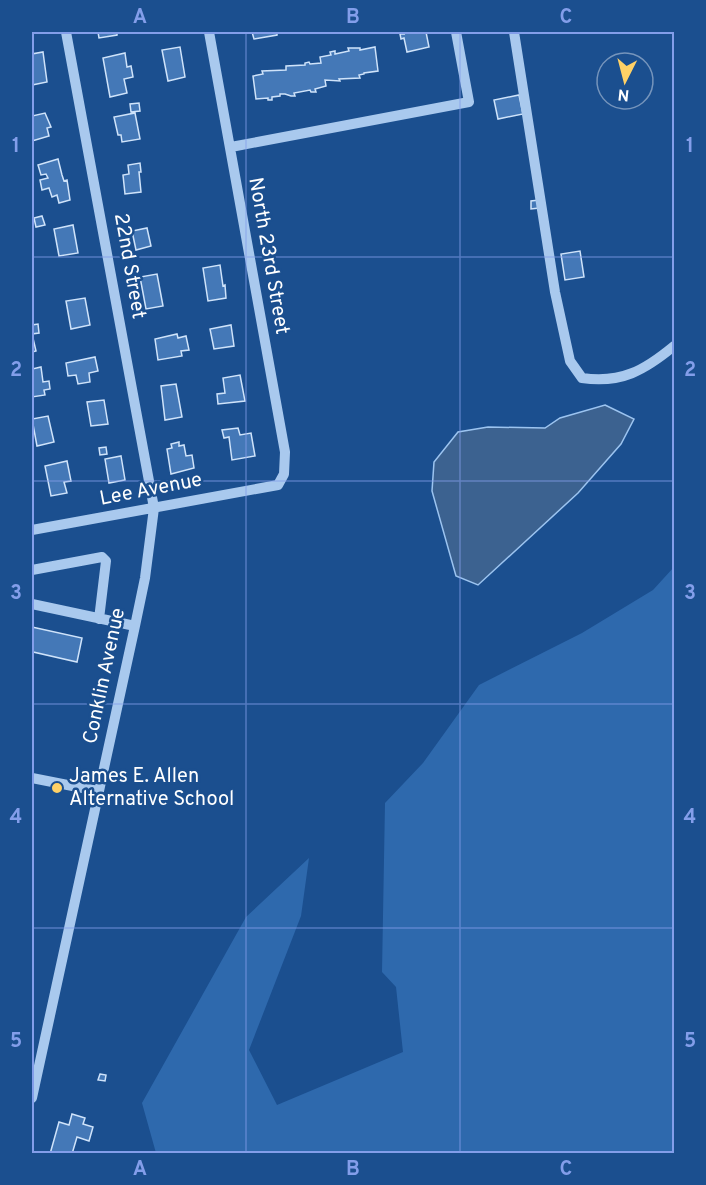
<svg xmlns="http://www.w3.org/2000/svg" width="706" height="1185" font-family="Overpass,sans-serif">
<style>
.green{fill:#2e69ad}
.water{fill:#3c6290;stroke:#9cc4f0;stroke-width:1.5}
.building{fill:#4478b7;stroke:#cfe3fa;stroke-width:1.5}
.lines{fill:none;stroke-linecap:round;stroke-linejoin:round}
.minor{stroke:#a9c9ee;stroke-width:10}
.grid{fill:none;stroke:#839eea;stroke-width:1.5;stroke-opacity:0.55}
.poi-dot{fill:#ffd166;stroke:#1b4f8f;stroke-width:2}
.labels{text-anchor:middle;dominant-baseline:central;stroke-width:5;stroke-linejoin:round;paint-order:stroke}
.street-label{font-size:20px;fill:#fff;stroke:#1b4f8f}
.poi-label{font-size:20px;fill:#fff;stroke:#1b4f8f;text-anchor:start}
.neatline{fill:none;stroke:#839eea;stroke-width:2}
.grid-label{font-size:20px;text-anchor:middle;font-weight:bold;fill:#839eea}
</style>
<rect width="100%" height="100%" fill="#1b4f8f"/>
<path class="green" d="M 674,567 L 674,1153 L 156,1153 L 142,1103 L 246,917 L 309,858 L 301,916 L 249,1050 L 277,1105 L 403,1052 L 396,987 L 382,972 L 385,803 L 423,763 L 479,685 L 582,633 L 653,590 Z"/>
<path class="water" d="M 605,405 L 634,419 L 621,444 L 578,493 L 478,585 L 456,576 L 432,491 L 434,462 L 458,432 L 488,427 L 545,428 L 560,418 Z"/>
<path class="building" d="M 98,32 L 117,32 L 117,35 L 99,38 Z
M 252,32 L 277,32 L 277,35 L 254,39 Z
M 403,32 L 426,32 L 429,47 L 407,52 L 404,38 L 401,39 L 400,34 L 404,34 Z
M 180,47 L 185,77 L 168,81 L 162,50 Z
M 375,47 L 378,71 L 364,73 L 364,74 L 359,75 L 360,78 L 339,79 L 340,81 L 325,80 L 326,86 L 315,89 L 316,92 L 311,92 L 310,90 L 294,93 L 295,96 L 291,96 L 285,94 L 280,94 L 280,96 L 272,97 L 272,100 L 268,100 L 268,98 L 256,99 L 253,76 L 263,74 L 262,71 L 286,70 L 286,66 L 305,65 L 305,63 L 309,62 L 310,64 L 321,63 L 320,57 L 331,55 L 330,52 L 335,51 L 335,54 L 349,51 L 348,48 L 360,48 L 360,50 Z
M 43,52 L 47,82 L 32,85 L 32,54 Z
M 125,53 L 127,67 L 131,66 L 133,77 L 124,79 L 127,93 L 110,97 L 103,58 Z
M 519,95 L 523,114 L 498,119 L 494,100 Z
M 139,103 L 140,111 L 131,112 L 130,104 Z
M 45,113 L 51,127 L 47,128 L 49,136 L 32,141 L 32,116 Z
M 135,113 L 140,139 L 122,142 L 121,135 L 118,135 L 114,117 Z
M 58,159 L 62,175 L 64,181 L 67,180 L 70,200 L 59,203 L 57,195 L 52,197 L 49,188 L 42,190 L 40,180 L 48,178 L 46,174 L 41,175 L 38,165 Z
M 140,163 L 141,172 L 139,172 L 141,192 L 125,194 L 123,175 L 129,174 L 128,165 Z
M 539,200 L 539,208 L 531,209 L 531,201 Z
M 42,216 L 45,225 L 36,227 L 34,218 Z
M 73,225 L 78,253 L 59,256 L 54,229 Z
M 147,228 L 151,246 L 136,250 L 132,231 Z
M 580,251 L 584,277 L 565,280 L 561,254 Z
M 220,265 L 223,286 L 225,285 L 226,298 L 208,301 L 203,268 Z
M 157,274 L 163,306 L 146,309 L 140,277 Z
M 85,298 L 90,325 L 71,329 L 66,301 Z
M 38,324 L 39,333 L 32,334 L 36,351 L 32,352 L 32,325 Z
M 231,325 L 234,346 L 214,349 L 210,329 Z
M 177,334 L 178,338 L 186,336 L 189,350 L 181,351 L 182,356 L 158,360 L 155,339 Z
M 95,357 L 98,371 L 89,373 L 90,382 L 78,384 L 76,375 L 68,376 L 66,363 Z
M 41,367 L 43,382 L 49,381 L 50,389 L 44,390 L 45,395 L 32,397 L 32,369 Z
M 240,375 L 245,401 L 218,404 L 217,394 L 225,393 L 223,378 Z
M 176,384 L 182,417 L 165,420 L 161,386 Z
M 104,400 L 108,424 L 91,426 L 87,402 Z
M 48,416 L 54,442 L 37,446 L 32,419 Z
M 238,428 L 240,435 L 251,433 L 255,456 L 232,460 L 229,437 L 224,438 L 222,430 Z
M 179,442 L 179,446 L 184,445 L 186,456 L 192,455 L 194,468 L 171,474 L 167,449 L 172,448 L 171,444 Z
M 106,447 L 107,454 L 100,455 L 99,448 Z
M 121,456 L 125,480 L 109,483 L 105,459 Z
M 67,461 L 71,481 L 64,482 L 67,493 L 51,496 L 45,466 Z
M 32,627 L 82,638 L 77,662 L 33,652 L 32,658 Z
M 100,1074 L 106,1075 L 105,1081 L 98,1080 Z
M 72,1114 L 85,1118 L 83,1124 L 93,1127 L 89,1141 L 77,1137 L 72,1154 L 50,1154 L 59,1122 L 69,1125 Z"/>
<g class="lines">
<path class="minor" d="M 514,32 L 555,292 L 570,361 L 582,378 C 621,384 645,370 674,346
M 231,147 L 469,102 L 456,32
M 32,530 L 278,485 L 284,474 L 285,452 L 209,32
M 32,570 L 102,557 L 106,561 L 99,619
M 32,604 L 135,626
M 32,778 L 98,791
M 32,1098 L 135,626 L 145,578 L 154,508 L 66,32"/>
</g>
<path class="grid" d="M 246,32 L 246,1154M 460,32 L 460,1154M 32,257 L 674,257M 32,481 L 674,481M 32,704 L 674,704M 32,928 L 674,928"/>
<circle class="poi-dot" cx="57" cy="788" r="6"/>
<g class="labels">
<g class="street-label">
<text transform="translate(268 256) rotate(80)">North 23rd Street</text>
<text transform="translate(129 266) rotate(80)">22nd Street</text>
<text transform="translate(151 490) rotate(-11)">Lee Avenue</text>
<text transform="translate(105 676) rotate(-78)">Conklin Avenue</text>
</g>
<g class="poi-label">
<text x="69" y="777">James E. Allen<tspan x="69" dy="23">Alternative School</tspan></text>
</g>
</g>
<rect width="706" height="1185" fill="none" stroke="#1b4f8f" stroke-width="66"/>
<g transform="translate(625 81) rotate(186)"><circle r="28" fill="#1b4f8f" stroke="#7695bc" stroke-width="1.5"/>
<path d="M0-4.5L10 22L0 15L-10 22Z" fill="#ffd166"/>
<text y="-9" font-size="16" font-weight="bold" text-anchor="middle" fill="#ffffff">N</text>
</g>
<rect x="33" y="33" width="640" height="1119" class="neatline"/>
<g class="grid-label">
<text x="140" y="23">A</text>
<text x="353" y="23">B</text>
<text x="566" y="23">C</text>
<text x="16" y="152">1</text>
<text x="690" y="152">1</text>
<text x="16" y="376">2</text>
<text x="690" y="376">2</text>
<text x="16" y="599">3</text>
<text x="690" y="599">3</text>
<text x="16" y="823">4</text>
<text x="690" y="823">4</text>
<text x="16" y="1047">5</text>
<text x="690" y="1047">5</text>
<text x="140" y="1175">A</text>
<text x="353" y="1175">B</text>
<text x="566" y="1175">C</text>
</g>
</svg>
